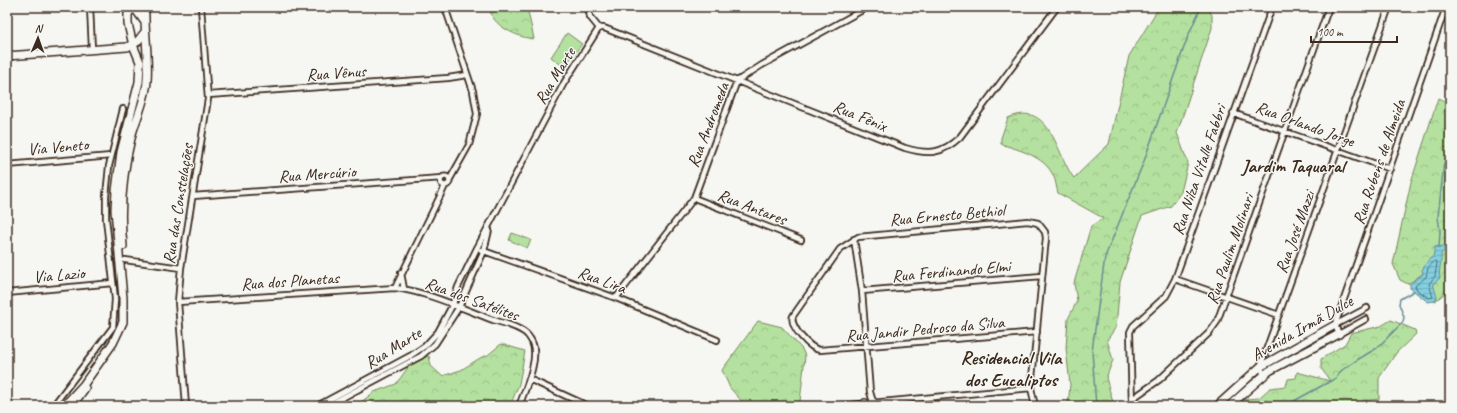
<svg xmlns="http://www.w3.org/2000/svg" width="1457" height="413" font-family="Caveat,sans-serif">
<style>
.forest{fill:url(#forest-crowns);stroke:#78865e}
.green{fill:#b4e19f;stroke:#78865e}
.water{fill:url(#water-rules);stroke:#668d93}
.lines{fill:none;stroke-linecap:round;stroke-linejoin:round}
.shore{stroke:#576c6c;stroke-width:1}
.stream{stroke:#668d93;stroke-width:1.5}
.street-casing{stroke:#3b2a1e;stroke-width:8}
.secondary-casing{stroke:#3b2a1e;stroke-width:10}
.street{stroke:#f6f6f2;stroke-width:4.5}
.secondary{stroke:#f6f6f2;stroke-width:7}
.labels{text-anchor:middle;dominant-baseline:central;stroke-width:3;stroke-linejoin:round;paint-order:stroke}
.street-label{font-size:17px;fill:#3b2a1e;stroke:#f6f6f2}
.quarter-label{font-size:19px;font-weight:bold;fill:#3b2a1e;stroke:#f6f6f2}
</style>
<defs>
<pattern id="forest-crowns" width="20" height="18" patternUnits="userSpaceOnUse"><rect width="20" height="18" fill="#b4e19f"/><path d="M2 6a3 3 0 1 1 6 0M12 15a3 3 0 1 1 6 0" fill="none" stroke="#9cc188"/></pattern>
<pattern id="water-rules" width="6" height="5" patternUnits="userSpaceOnUse"><rect width="6" height="5" fill="#82cfe1"/><path d="M0 2.5h6" fill="none" stroke="#71b2c1"/></pattern>
</defs>
<rect width="100%" height="100%" fill="#f6f6f2"/>
<filter id="ink" filterUnits="userSpaceOnUse"><feTurbulence type="fractalNoise" baseFrequency=".025" numOctaves="2"/><feDisplacementMap in="SourceGraphic" scale="8" xChannelSelector="R" yChannelSelector="G"/><feConvolveMatrix kernelMatrix="1 2 1 2 8 2 1 2 1" color-interpolation-filters="sRGB"/></filter>
<g filter="url(#ink)">
<path class="forest" d="M 490,7 L 527,7 L 534,39 C 519,38 489,25 490,7 Z
M 1159,7 L 1207,7 L 1212,15 L 1212,28 L 1177,133 L 1188,163 L 1181,192 L 1171,206 L 1142,216 L 1120,282 L 1116,327 L 1107,340 L 1113,360 L 1106,378 L 1114,406 L 1068,406 L 1070,385 L 1066,348 L 1068,319 L 1077,301 L 1074,283 L 1091,226 L 1103,218 L 1058,193 C 1056,187 1056,180 1053,175 C 1044,156 1019,150 1001,144 L 1001,138 L 1008,118 C 1051,99 1056,155 1074,178 L 1109,144 L 1129,56 Z
M 1438,98 L 1450,104 L 1450,289 L 1434,302 L 1432,267 L 1408,284 L 1400,280 L 1393,264 L 1411,182 Z
M 1391,320 L 1415,330 L 1416,334 L 1397,352 L 1379,378 L 1379,399 L 1363,401 L 1364,406 L 1236,406 L 1245,399 L 1259,398 L 1270,388 L 1286,386 L 1288,379 L 1296,378 L 1297,372 L 1330,381 L 1321,368 L 1321,359 L 1345,344 L 1351,333 L 1381,326 Z
M 758,321 L 782,327 L 802,349 L 805,356 L 800,402 L 791,406 L 746,406 L 730,388 L 722,370 Z
M 501,344 L 525,351 L 519,384 L 510,406 L 356,406 L 374,392 L 396,384 L 412,362 L 429,356 L 431,366 L 442,376 L 461,370 L 480,358 L 488,355 Z"/>
<path class="green" d="M 567,33 L 582,44 L 564,67 L 551,57 Z
M 512,233 L 531,240 L 527,248 L 509,240 Z"/>
<path class="water" d="M 1443,246 L 1445,250 L 1441,254 C 1442,263 1438,270 1440,278 L 1433,284 L 1437,297 L 1435,301 L 1428,302 L 1410,288 L 1410,284 L 1423,274 L 1422,270 L 1429,259 L 1433,257 L 1435,247 Z"/>
<g class="lines">
<path class="shore" d="M 1435,261 L 1437,263 L 1435,276 L 1429,284 L 1433,297 L 1429,298 L 1418,291 L 1415,286 L 1426,277 L 1428,268 Z"/>
<path class="stream" d="M 1439,247 L 1440,231 L 1438,217 L 1444,163
M 1096,406 L 1092,351 L 1105,257 L 1144,161 L 1188,36 L 1201,7
M 1285,406 L 1336,378 L 1342,370 L 1357,360 L 1377,348 L 1403,322 L 1404,317 L 1399,304 L 1400,299 L 1414,291"/>
<defs>
<path id="street" d="M 90,7 L 92,49
M 445,7 L 473,91 L 477,114 L 469,145 L 450,179
M 588,7 L 590,17 L 599,28
M 599,28 L 604,28 L 905,148 C 929,155 942,154 960,137 L 1057,7
M 208,95 L 448,78 L 467,75
M 1233,113 L 1390,169
M 7,165 L 111,156
M440.5 181a4.5 4.5 0 1 1 9 0a4.5 4.5 0 1 1-9 0Z
M 193,196 L 442,178
M 694,198 L 801,240
M 854,239 L 862,291 L 870,392 L 873,402
M 481,250 L 616,298 L 717,340
M 125,260 L 181,268
M 401,273 L 404,289
M 1175,279 L 1279,315
M 395,288 L 445,186
M 862,291 L 1042,276
M 7,293 L 113,283
M 616,298 L 694,198 L 737,81 L 762,65 L 868,7
M 178,302 L 395,288 C 428,292 461,308 493,320 C 503,323 516,326 524,332 C 527,334 530,338 532,342 C 540,358 525,390 519,406
M 1335,325 L 1446,7
M 1335,325 L 1339,334 L 1366,319
M 1335,325 L 1367,308
M 1264,374 L 1260,367 L 1389,7
M 529,379 L 588,406
M 1132,399 L 1159,380 L 1209,333 L 1217,322 L 1329,7
M 53,406 L 113,327 L 115,299 L 106,219 L 106,196 L 109,166 L 123,109
M 186,406 L 178,302 L 181,268 L 208,99 L 201,7
M 317,406 L 410,356 L 425,346 L 438,332 L 453,304 L 458,287 L 477,248 L 564,83 L 599,28
M 327,406 L 421,356 L 435,344 L 459,307 L 484,251 L 489,230
M 839,406 L 1031,388
M 1035,406 L 1031,388 L 1046,238 L 1045,232 L 1038,223 L 1028,221 L 858,237 L 840,249 L 793,316 C 789,326 810,349 820,350 L 1037,332
M 1132,406 L 1130,332 L 1133,326 L 1166,296 L 1175,279 L 1272,7"/>
<path id="secondary" d="M 128,15 L 130,10 L 136,10 L 144,21
M 7,56 L 127,47 L 137,42 L 144,33
M 123,246 C 119,209 123,170 132,134 C 137,117 146,98 147,81 C 149,56 144,32 145,7
M 873,402 L 873,406
M 865,403 L 865,406
M 64,406 L 84,384 L 113,343 L 123,322 L 123,298 L 115,210 L 116,191 L 121,152 L 139,82 L 140,62 L 133,45 L 128,24 L 128,7
M 72,406 L 85,388
M 1217,406 L 1260,367 L 1335,325
M 1229,406 L 1269,371 L 1339,334"/>
</defs>
<use href="#street" class="street-casing"/>
<use href="#secondary" class="secondary-casing"/>
<use href="#street" class="street"/>
<use href="#secondary" class="secondary"/>
</g>
</g>
<g class="labels">
<g class="street-label">
<text transform="translate(336 73) rotate(-4)">Rua Vênus</text>
<text transform="translate(555 76) rotate(-59)">Rua Marte</text>
<text transform="translate(860 116) rotate(22)">Rua Fênix</text>
<text transform="translate(1305 124) rotate(20)">Rua Orlando Jorge</text>
<text transform="translate(708 125) rotate(-69)">Rua Andromeda</text>
<text transform="translate(58 147) rotate(-5)">Via Veneto</text>
<text transform="translate(1379 162) rotate(-71)">Rua Rubens de Almeida</text>
<text transform="translate(1199 170) rotate(-71)">Rua Nilza Vitalle Fabbri</text>
<text transform="translate(317 174) rotate(-4)">Rua Mercúrio</text>
<text transform="translate(178 204) rotate(-81)">Rua das Constelações</text>
<text transform="translate(752 207) rotate(21)">Rua Antares</text>
<text transform="translate(947 215) rotate(-5)">Rua Ernesto Bethiol</text>
<text transform="translate(1295 232) rotate(-70)">Rua José Mazzi</text>
<text transform="translate(1230 249) rotate(-71)">Rua Paulim Molinari</text>
<text transform="translate(951 271) rotate(-5)">Rua Ferdinando Elmi</text>
<text transform="translate(59 275) rotate(-5)">Via Lazio</text>
<text transform="translate(602 280) rotate(20)">Rua Lira</text>
<text transform="translate(290 281) rotate(-4)">Rua dos Planetas</text>
<text transform="translate(472 299) rotate(20)">Rua dos Satélites</text>
<text transform="translate(1302 328) rotate(-30)">Avenida Irmã Dulce</text>
<text transform="translate(925 329) rotate(-5)">Rua Jandir Pedroso da Silva</text>
<text transform="translate(393 348) rotate(-32)">Rua Marte</text>
</g>
<g class="quarter-label">
<text x="1293" y="166">Jardim Taquaral</text>
<text x="1011" y="358">Residencial Vila<tspan x="1011" dy="22">dos Eucaliptos</tspan></text>
</g>
</g>
<rect width="1457" height="413" fill="none" stroke="#f6f6f2" stroke-width="24"/>
<rect x="12" y="12" width="1433" height="389" fill="none" stroke="#3b2a1e" stroke-width="1.5" filter="url(#ink)"/>
<g transform="translate(38 38) rotate(2)" stroke="#f6f6f2" stroke-width="3" paint-order="stroke">
<path d="M0-3L7 15L0 10L-7 15Z" fill="#3b2a1e"/>
<text y="-6" font-size="11" font-weight="bold" text-anchor="middle" fill="#3b2a1e">N</text>
</g>
<path d="M1311 36v6h86v-6" fill="none" stroke="#3b2a1e" stroke-width="2"/>
<text x="1317" y="36" font-size="12" fill="#3b2a1e" stroke="#f6f6f2" stroke-width="3" paint-order="stroke">100 m</text>
</svg>
